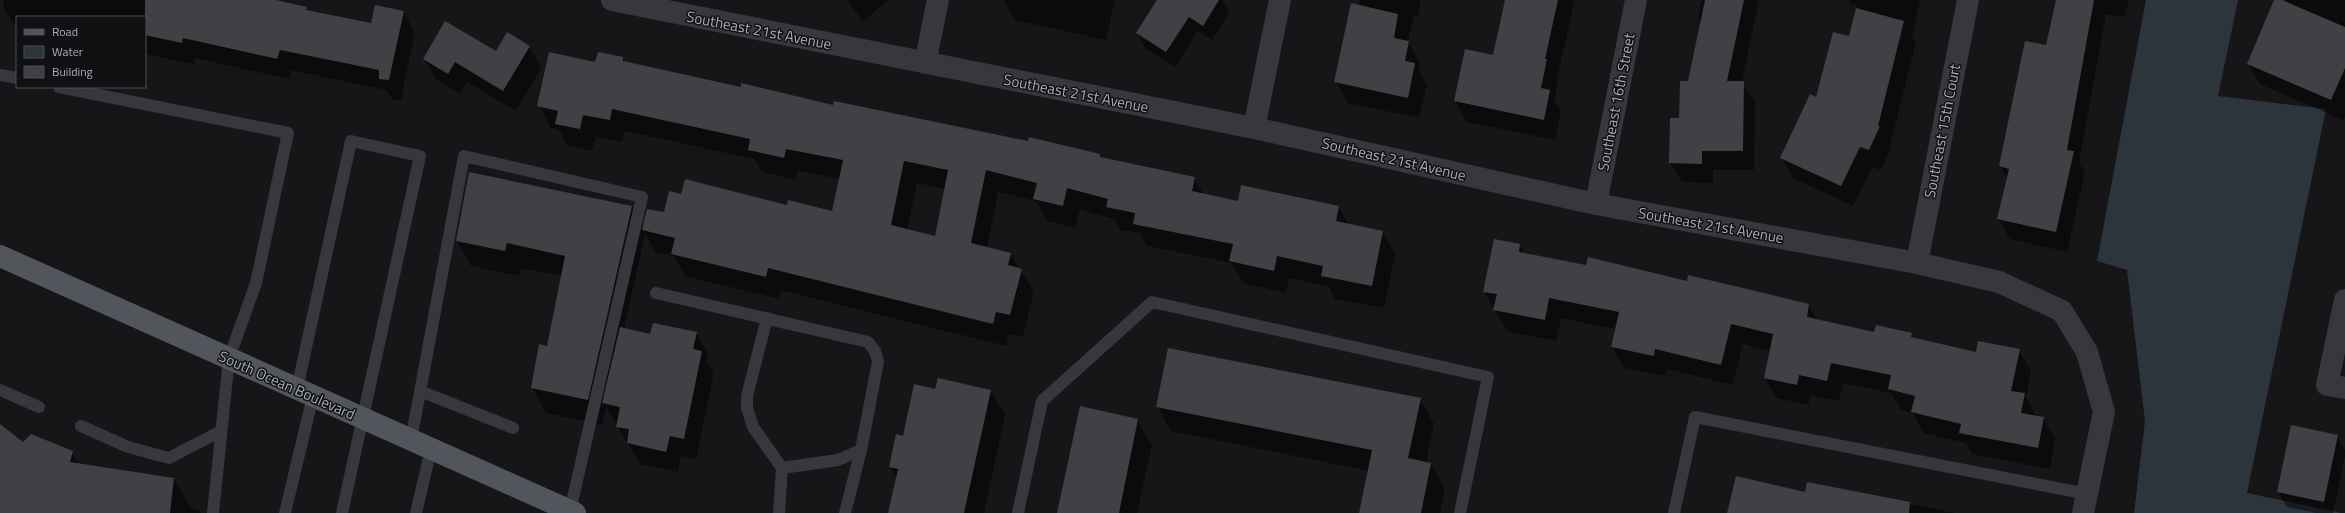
<svg xmlns="http://www.w3.org/2000/svg" width="2345" height="513" font-family="'Titillium Web',sans-serif">
<style>
.water{fill:#2c353c}
.shadow{fill:#0007;fill-rule:evenodd}
.building{fill:#404145;fill-rule:evenodd}
.lines{fill:none;stroke-linecap:round;stroke-linejoin:round}
.lane{stroke:#37383d;stroke-width:12}
.street{stroke:#37383d;stroke-width:22}
.primary{stroke:#53555c;stroke-width:22}
.labels{text-anchor:middle;dominant-baseline:central;stroke-width:3;stroke-linejoin:round;paint-order:stroke}
.street-label{font-size:15px;fill:#a8adb8;stroke:#111113}
</style>
<rect width="100%" height="100%" fill="#161618"/>
<path class="water" d="M 2146,0 L 2238,0 L 2218,96 L 2326,109 L 2247,493 L 2341,513 L 2134,513 L 2145,421 L 2127,270 L 2097,261 Z"/>
<path class="shadow" d="M 4,0 L 271,0 L 306,8 L 309,12 L 372,24 L 403,12 L 415,32 L 401,100 L 392,99 L 386,90 L 291,70 L 289,79 L 195,58 L 194,64 L 145,54 L 145,17 L 17,17 L 17,27 L 15,26 L 3,6 Z
M 847,0 L 889,0 L 863,21 Z
M 1003,0 L 1115,0 L 1106,40 L 1015,20 Z
M 1158,0 L 1222,0 L 1229,13 L 1212,40 L 1198,31 L 1175,67 L 1145,48 L 1137,33 Z
M 1360,0 L 1421,0 L 1418,16 L 1414,15 L 1408,42 L 1420,63 L 1419,71 L 1427,85 L 1419,118 L 1348,103 L 1336,82 Z
M 1506,0 L 1575,0 L 1557,78 L 1558,81 L 1554,100 L 1561,111 L 1555,140 L 1467,122 L 1455,101 L 1466,50 L 1494,56 Z
M 1701,0 L 1759,0 L 1742,82 L 1755,102 L 1754,170 L 1713,170 L 1713,183 L 1682,182 L 1670,163 L 1701,24 L 1698,18 Z
M 1849,0 L 1920,0 L 1912,36 L 1916,42 L 1890,146 L 1891,148 L 1881,170 L 1872,167 L 1853,206 L 1793,178 L 1781,158 L 1850,37 L 1857,5 L 1851,4 Z
M 2057,0 L 2129,0 L 2125,17 L 2106,14 L 2079,163 L 2085,172 L 2067,252 L 2010,239 L 1998,219 L 2007,179 L 2000,166 L 2026,42 L 2047,46 Z
M 2275,0 L 2285,3 L 2286,0 L 2345,0 L 2345,116 L 2343,120 L 2260,84 L 2248,63 Z
M 529,47 L 541,68 L 516,111 L 467,82 L 460,94 L 436,79 L 424,59 L 497,53 Z
M 623,58 L 625,62 L 741,88 L 1100,155 L 1102,159 L 1194,178 L 1204,195 L 1238,202 L 1338,207 L 1349,225 L 1382,232 L 1395,254 L 1384,308 L 1335,299 L 1328,286 L 1289,278 L 1286,293 L 1243,283 L 1232,263 L 1147,246 L 1140,233 L 1120,230 L 1114,219 L 1080,210 L 1075,228 L 1047,221 L 1036,201 L 998,192 L 987,248 L 1010,253 L 1034,292 L 1023,337 L 1009,334 L 1006,346 L 781,290 L 779,299 L 685,276 L 674,256 L 656,252 L 645,234 L 624,329 L 651,335 L 696,333 L 708,354 L 706,360 L 714,372 L 696,459 L 681,456 L 678,472 L 640,464 L 606,407 L 602,425 L 546,413 L 532,388 L 548,347 L 562,276 L 521,268 L 519,276 L 471,266 L 457,241 L 632,206 L 644,227 L 664,213 L 681,195 L 833,213 L 840,179 L 798,171 L 796,180 L 762,172 L 754,159 L 625,131 L 622,142 L 596,137 L 592,151 L 568,146 L 559,130 L 551,128 L 539,106 L 596,63 ZM 917,183 L 945,189 L 935,237 L 907,230 Z
M 1520,245 L 1525,254 L 1808,305 L 1818,321 L 1875,333 L 1911,334 L 1914,338 L 1976,353 L 2019,350 L 2031,371 L 2026,397 L 2036,417 L 2043,418 L 2055,439 L 2050,469 L 1972,454 L 1966,443 L 1924,433 L 1913,413 L 1901,410 L 1891,393 L 1843,383 L 1839,401 L 1811,395 L 1808,405 L 1777,398 L 1765,378 L 1770,351 L 1743,344 L 1733,385 L 1667,369 L 1665,376 L 1624,368 L 1612,347 L 1616,329 L 1561,318 L 1556,341 L 1507,331 L 1484,292 Z
M 936,390 L 990,390 L 1005,415 L 984,513 L 889,513 L 897,479 L 890,466 L 904,437 Z
M 1420,399 L 1434,424 L 1426,463 L 1431,464 L 1445,489 L 1440,513 L 1360,513 L 1369,471 L 1171,431 L 1157,406 Z
M 1137,420 L 1152,445 L 1137,513 L 1058,513 Z
M 0,426 L 23,444 L 72,452 L 79,465 L 174,479 L 191,508 L 199,510 L 201,513 L 0,513 Z
M 2337,436 L 2345,450 L 2345,456 L 2333,513 L 2316,513 L 2287,507 L 2278,492 Z
M 1807,483 L 1955,513 L 1728,513 L 1805,493 Z"/>
<path class="building" d="M 145,0 L 276,0 L 307,7 L 306,10 L 371,23 L 375,5 L 404,11 L 389,80 L 379,79 L 379,70 L 280,50 L 277,59 L 183,38 L 182,43 L 145,35 Z
M 1157,0 L 1219,0 L 1203,26 L 1189,17 L 1166,52 L 1136,33 Z
M 1505,0 L 1558,0 L 1545,59 L 1547,59 L 1541,88 L 1550,90 L 1544,120 L 1454,101 L 1465,49 L 1493,55 Z
M 1705,0 L 1744,0 L 1727,81 L 1744,81 L 1743,151 L 1702,151 L 1702,164 L 1669,163 L 1670,118 L 1679,118 L 1680,81 L 1688,81 Z
M 2056,0 L 2094,0 L 2067,150 L 2074,151 L 2056,232 L 1997,219 L 2009,169 L 1999,166 L 2025,41 L 2046,45 Z
M 2274,0 L 2282,0 L 2345,27 L 2345,68 L 2331,100 L 2247,64 Z
M 1351,3 L 1398,14 L 1394,38 L 1409,41 L 1405,61 L 1415,63 L 1408,98 L 1334,82 Z
M 1856,8 L 1904,21 L 1878,126 L 1880,126 L 1869,150 L 1860,147 L 1841,186 L 1780,158 L 1810,94 L 1816,97 L 1833,32 L 1849,36 Z
M 445,21 L 496,51 L 507,32 L 530,46 L 503,91 L 455,62 L 448,74 L 423,59 Z
M 549,52 L 595,62 L 598,52 L 623,57 L 623,61 L 741,87 L 741,83 L 833,105 L 834,101 L 1028,141 L 1029,137 L 1100,154 L 1100,157 L 1195,177 L 1192,191 L 1238,201 L 1241,185 L 1339,206 L 1336,221 L 1383,231 L 1372,286 L 1321,276 L 1323,266 L 1277,256 L 1274,271 L 1229,261 L 1233,244 L 1133,224 L 1135,213 L 1106,207 L 1108,199 L 1067,188 L 1063,206 L 1033,199 L 1037,183 L 986,170 L 971,243 L 1011,253 L 1008,265 L 1022,269 L 1010,315 L 996,312 L 993,324 L 768,268 L 766,277 L 671,254 L 675,238 L 642,230 L 647,209 L 664,212 L 669,191 L 681,194 L 685,179 L 787,205 L 788,200 L 832,211 L 843,160 L 786,149 L 784,158 L 748,150 L 750,139 L 612,109 L 610,120 L 583,115 L 580,129 L 555,124 L 558,111 L 537,106 ZM 904,161 L 948,170 L 935,236 L 891,225 Z
M 469,172 L 632,206 L 588,400 L 531,388 L 539,344 L 547,346 L 565,256 L 507,243 L 505,251 L 456,241 Z
M 1494,239 L 1520,244 L 1519,252 L 1586,265 L 1588,257 L 1687,281 L 1688,275 L 1768,294 L 1809,304 L 1807,317 L 1874,332 L 1876,325 L 1912,333 L 1911,337 L 1976,352 L 1978,341 L 2020,349 L 2011,391 L 2025,393 L 2021,413 L 2044,417 L 2038,448 L 1959,433 L 1961,424 L 1911,412 L 1915,396 L 1888,389 L 1891,375 L 1831,363 L 1827,381 L 1799,375 L 1797,385 L 1764,378 L 1773,334 L 1731,324 L 1721,365 L 1655,349 L 1654,356 L 1611,347 L 1619,312 L 1549,298 L 1545,320 L 1493,310 L 1497,294 L 1483,292 Z
M 653,323 L 697,332 L 693,349 L 702,351 L 684,439 L 670,436 L 666,452 L 627,443 L 629,429 L 616,427 L 620,407 L 602,403 L 620,327 L 650,334 Z
M 1168,348 L 1421,398 L 1408,458 L 1431,463 L 1421,513 L 1359,513 L 1372,450 L 1156,407 Z
M 938,378 L 991,390 L 964,513 L 888,513 L 898,469 L 889,467 L 896,434 L 903,436 L 914,384 L 935,389 Z
M 1080,406 L 1138,419 L 1119,513 L 1057,513 Z
M 0,424 L 23,442 L 31,434 L 73,451 L 70,462 L 174,478 L 170,513 L 0,513 Z
M 2291,425 L 2338,435 L 2324,502 L 2277,492 Z
M 1736,476 L 1805,492 L 1807,482 L 1910,502 L 1909,513 L 1727,513 Z"/>
<g class="lines">
<path class="lane" d="M 0,75 L 17,78
M 59,87 L 288,133 L 256,283 L 229,358 L 213,513
M 656,293 L 868,342 L 875,351 L 878,362 L 861,450 L 845,513
M 767,318 L 747,396 L 747,408 L 753,427 L 782,468 L 779,513
M 297,389 L 351,141 L 420,156 L 342,513
M 0,390 L 39,407
M 420,391 L 513,428
M 81,426 L 128,447 L 169,458 L 221,431
M 411,440 L 464,156 L 642,197 L 570,511
M 782,468 L 838,460 L 861,450
M 285,513 L 313,396
M 416,513 L 431,449
M 1018,513 L 1042,401 L 1152,302 L 1488,377 L 1460,513
M 1674,513 L 1695,417 L 2087,494"/>
<path class="street" d="M 612,0 L 1254,128 L 1596,204 L 1917,263 L 1999,282 L 2062,311 L 2087,352 L 2104,412 L 2083,513
M 925,63 L 938,0
M 1254,128 L 1280,0
M 1596,204 L 1636,0
M 1917,263 L 1968,0
M 2345,300 L 2327,385 L 2345,388"/>
<path class="primary" d="M 0,256 L 575,513"/>
</g>
<g class="labels">
<g class="street-label">
<text transform="translate(759 30) rotate(11)">Southeast 21st Avenue</text>
<text transform="translate(1076 93) rotate(11)">Southeast 21st Avenue</text>
<text transform="translate(1616 102) rotate(-79)">Southeast 16th Street</text>
<text transform="translate(1942 131) rotate(-79)">Southeast 15th Court</text>
<text transform="translate(1394 159) rotate(13)">Southeast 21st Avenue</text>
<text transform="translate(1711 225) rotate(10)">Southeast 21st Avenue</text>
<text transform="translate(287 385) rotate(24)">South Ocean Boulevard</text>
</g>
</g>
<rect x="16" y="16" width="130" height="72" fill="#111113" stroke="#4d4f55"/>
<rect x="24" y="29" width="20" height="6" fill="#53555c" stroke="#4d4f55"/>
<text x="52" y="36" font-size="12" fill="#a8adb8">Road</text>
<rect x="24" y="46" width="20" height="12" fill="#2c353c" stroke="#4d4f55"/>
<text x="52" y="56" font-size="12" fill="#a8adb8">Water</text>
<rect x="24" y="66" width="20" height="12" fill="#404145" stroke="#4d4f55"/>
<text x="52" y="76" font-size="12" fill="#a8adb8">Building</text>
</svg>
